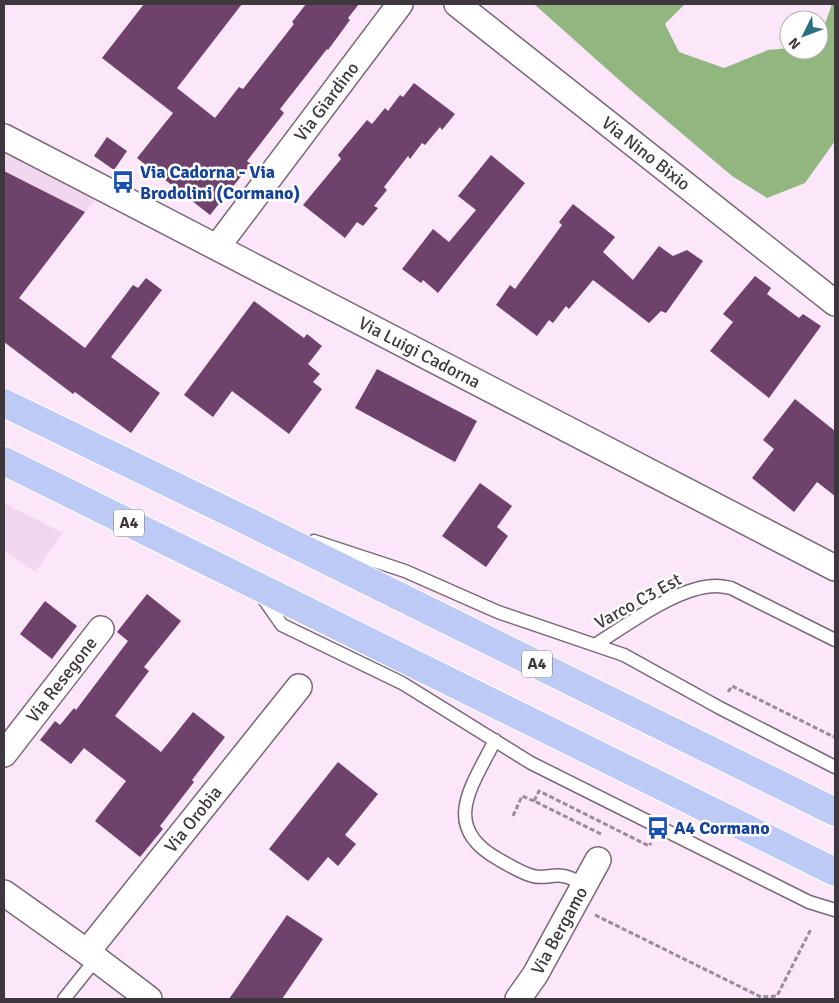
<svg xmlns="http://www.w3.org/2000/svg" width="839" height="1003" font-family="Signika,sans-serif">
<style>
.built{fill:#f1d8ee}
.forest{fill:#91b680}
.building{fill:#6e426b}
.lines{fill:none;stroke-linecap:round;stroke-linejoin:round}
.service-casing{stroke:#7a6878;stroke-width:15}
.minor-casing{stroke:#7a6878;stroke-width:28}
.motorway-casing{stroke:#fff;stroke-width:30}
.path{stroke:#998b98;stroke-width:3;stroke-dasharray:5 2.5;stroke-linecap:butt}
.service{stroke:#fff;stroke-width:12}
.minor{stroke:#fff;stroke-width:25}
.motorway{stroke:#bccaf5;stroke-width:28}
.labels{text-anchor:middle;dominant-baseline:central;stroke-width:5;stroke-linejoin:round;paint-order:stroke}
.shield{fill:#fff;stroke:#797378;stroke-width:1}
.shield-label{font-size:16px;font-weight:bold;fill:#3f373e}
.street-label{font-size:18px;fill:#3f373e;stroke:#fff}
.transit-label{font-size:18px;font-weight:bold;fill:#164399;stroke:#fff;text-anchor:start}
</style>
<rect width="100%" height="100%" fill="#fbe7f9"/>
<path class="built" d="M 4,146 L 98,196 L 4,318 Z
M 4,503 L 63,533 L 35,572 L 4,551 Z"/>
<path class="forest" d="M 534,4 L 685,4 L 665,24 L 679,52 L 724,68 L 768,50 L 789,48 L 789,50 L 819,50 L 819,41 L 832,4 L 835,4 L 835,141 L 805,183 L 767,198 L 732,176 L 627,87 Z"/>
<path class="building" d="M 144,4 L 242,4 L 177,88 L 215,118 L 239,87 L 243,89 L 294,24 L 292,22 L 306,4 L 359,4 L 348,18 L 350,20 L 328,50 L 327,49 L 280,109 L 284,113 L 247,161 L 251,164 L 210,215 L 137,158 L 173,113 L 102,58 Z
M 414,83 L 455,114 L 442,130 L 440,127 L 425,145 L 422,143 L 410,159 L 408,156 L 384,187 L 387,190 L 374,206 L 378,208 L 363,226 L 357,222 L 345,238 L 303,205 L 341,159 L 338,155 L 367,120 L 372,124 L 385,108 L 388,111 L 400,95 L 403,97 Z
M 107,137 L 127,151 L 114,170 L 94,156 Z
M 491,155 L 525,183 L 438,293 L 423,280 L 421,283 L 402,269 L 433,229 L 449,242 L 476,210 L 458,196 Z
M 4,171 L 85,212 L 19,298 L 85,348 L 133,285 L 138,288 L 146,278 L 162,290 L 111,357 L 160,393 L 131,433 L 75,392 L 73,394 L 4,342 Z
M 573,204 L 615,237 L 603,252 L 633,280 L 659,246 L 673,256 L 687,250 L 703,261 L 666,313 L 661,311 L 649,323 L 593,280 L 569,309 L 566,306 L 553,323 L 549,320 L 537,336 L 496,305 L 510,285 L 515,289 L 562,225 L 559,222 Z
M 755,276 L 771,288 L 767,294 L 799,318 L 803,314 L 821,326 L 769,398 L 710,351 L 733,322 L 723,314 Z
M 254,301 L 304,338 L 307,334 L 322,346 L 308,364 L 320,374 L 313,382 L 322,389 L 289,434 L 232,391 L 213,417 L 184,395 Z
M 377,369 L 477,421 L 455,462 L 355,408 Z
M 795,399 L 835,431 L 835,496 L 817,482 L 794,512 L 752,478 L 774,449 L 763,440 Z
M 480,483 L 512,506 L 497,527 L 508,536 L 486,567 L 442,536 Z
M 147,594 L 181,621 L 144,667 L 149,671 L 115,716 L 161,752 L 193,712 L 225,737 L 192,780 L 194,782 L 160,826 L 163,829 L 140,857 L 95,821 L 126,781 L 84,748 L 71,764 L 40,740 L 55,721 L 60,725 L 74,708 L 76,710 L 128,641 L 117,632 Z
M 45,601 L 77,626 L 52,659 L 20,634 Z
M 338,762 L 378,794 L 345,835 L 356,844 L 338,866 L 328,857 L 308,881 L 269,849 Z
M 287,915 L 323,939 L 282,999 L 229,999 Z"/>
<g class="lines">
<defs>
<path id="service" d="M 314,541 L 405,571 L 498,612 L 624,655 L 720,708 L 835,767
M 261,595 L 282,625 L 402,683 L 531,763 L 809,902 L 835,910
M 595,645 C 627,625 678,586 716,586 C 721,586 726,587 731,588 L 835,640
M 495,740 C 473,785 439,826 498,859 C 509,865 521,873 533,876 C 543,879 553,874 563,876 C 571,877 578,882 584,885
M 64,999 L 96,959"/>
<g id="minor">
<path id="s1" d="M 457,4 L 835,303"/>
<path id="s2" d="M 4,137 L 835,568"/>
<path id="s3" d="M 217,247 L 400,4"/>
<path id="s4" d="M 4,754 L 101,629"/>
<path d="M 4,893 L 87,952 L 149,999"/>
<path id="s5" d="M 87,952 L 299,687"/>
<path id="s6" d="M 518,999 L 535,975 L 598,860"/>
</g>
<path id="motorway" d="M 4,403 L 239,517 L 835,812
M 4,461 L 835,872"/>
</defs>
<use href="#service" class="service-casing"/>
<use href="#minor" class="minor-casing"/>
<use href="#motorway" class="motorway-casing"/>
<path class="path" d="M 728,692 L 732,686 L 834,737 L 835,735
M 513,816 L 522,796 L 534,801
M 601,834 L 534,801 L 539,791 L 649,846 L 651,843
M 595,915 L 761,997 L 777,996 L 811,929"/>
<use href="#service" class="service"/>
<use href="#minor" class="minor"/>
<use href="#motorway" class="motorway"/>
</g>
<defs>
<symbol id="bus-bare" viewBox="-9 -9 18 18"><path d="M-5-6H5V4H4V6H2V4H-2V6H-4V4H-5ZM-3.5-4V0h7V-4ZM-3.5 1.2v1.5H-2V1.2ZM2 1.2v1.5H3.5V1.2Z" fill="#1a4fb4" stroke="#fff" stroke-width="2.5" paint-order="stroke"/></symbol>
</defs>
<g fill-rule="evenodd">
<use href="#bus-bare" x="107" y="166" width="32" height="32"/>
<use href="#bus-bare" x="642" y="812" width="32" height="32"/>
</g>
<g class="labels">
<g class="shield">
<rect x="114" y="509.5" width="30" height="27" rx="4"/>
<rect x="522" y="650.5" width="30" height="27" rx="4"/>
</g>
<g class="shield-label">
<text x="129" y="523">A4</text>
<text x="537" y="664">A4</text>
</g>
<g class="street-label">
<text stroke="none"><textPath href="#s3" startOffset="182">Via Giardino</textPath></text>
<text stroke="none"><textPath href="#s1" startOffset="241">Via Nino Bixio</textPath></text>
<text stroke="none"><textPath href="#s2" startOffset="468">Via Luigi Cadorna</textPath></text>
<text transform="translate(638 601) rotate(-29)">Varco C3 Est</text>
<text stroke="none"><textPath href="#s4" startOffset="94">Via Resegone</textPath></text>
<text stroke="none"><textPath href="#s5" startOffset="170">Via Orobia</textPath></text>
<text stroke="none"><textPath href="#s6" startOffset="80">Via Bergamo</textPath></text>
</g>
<g class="transit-label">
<text x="140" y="172">Via Cadorna - Via<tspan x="140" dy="21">Brodolini (Cormano)</tspan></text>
<text x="674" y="828">A4 Cormano</text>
</g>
</g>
<rect width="839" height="1003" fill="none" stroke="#3f373e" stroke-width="10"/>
<g transform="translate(804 35) rotate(228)"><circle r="24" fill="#ffffff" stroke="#b2afb2"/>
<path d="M0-4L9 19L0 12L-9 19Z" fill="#2d7181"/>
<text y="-8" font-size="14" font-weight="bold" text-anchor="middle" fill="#3f373e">N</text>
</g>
</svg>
